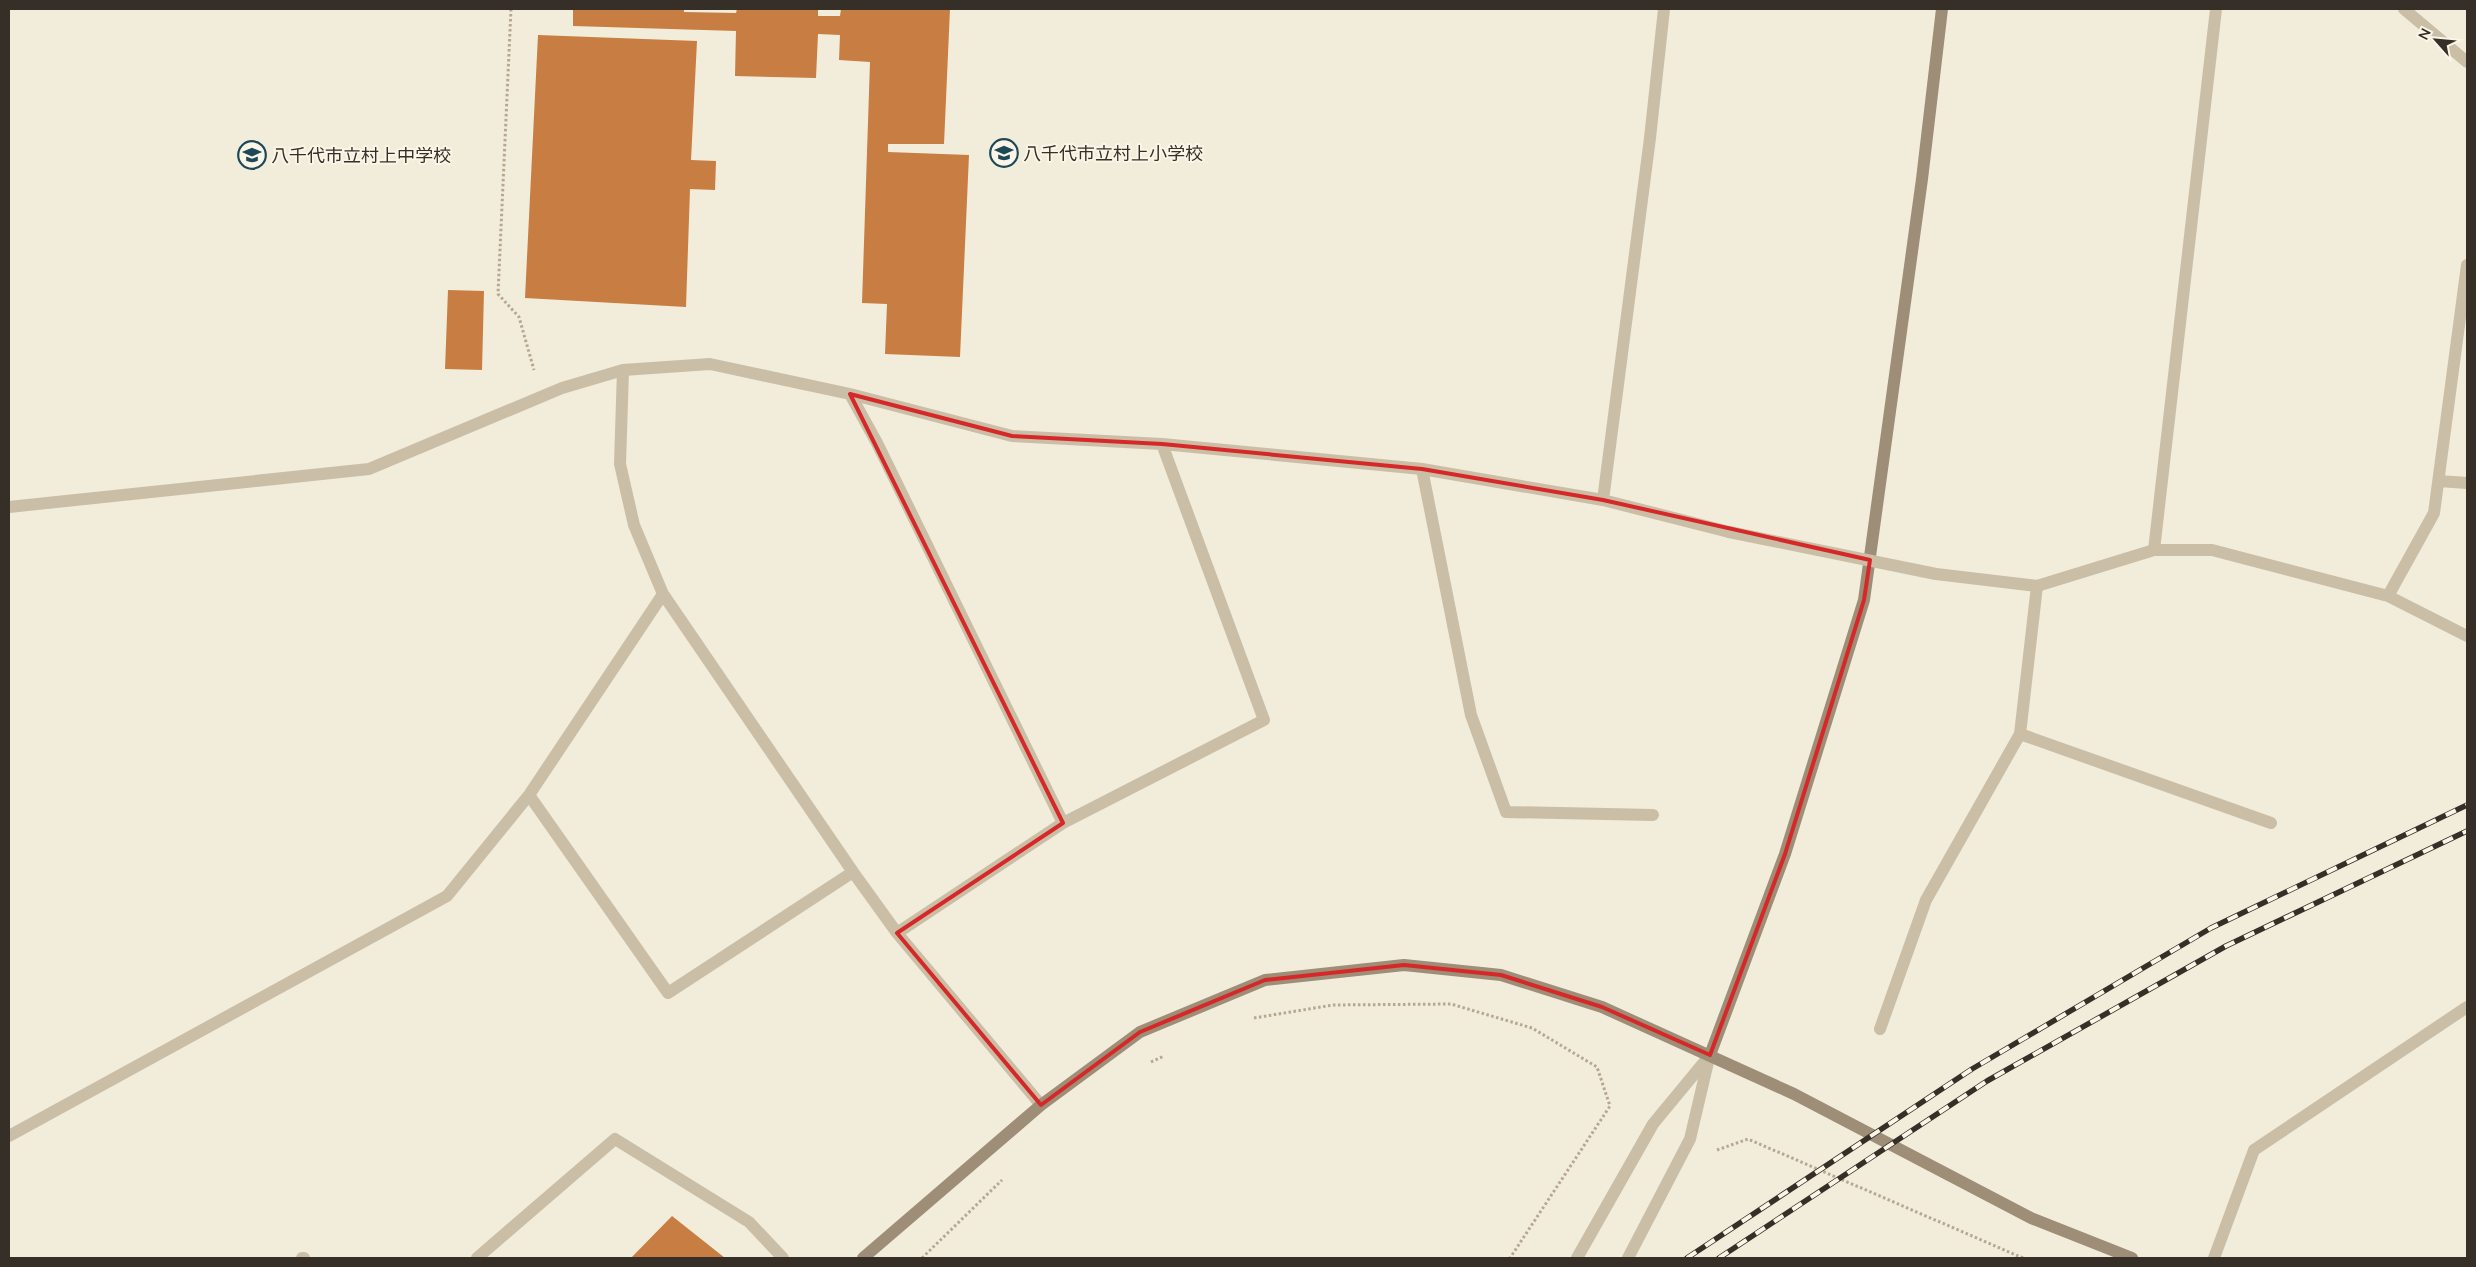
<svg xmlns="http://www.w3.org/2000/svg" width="2476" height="1267" font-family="Mulish,'Noto Sans JP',sans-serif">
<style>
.building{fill:#c87d42}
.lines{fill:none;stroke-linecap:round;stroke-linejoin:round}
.path{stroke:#b6a890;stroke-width:3;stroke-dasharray:2.5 2.5;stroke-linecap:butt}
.street{stroke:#cabea6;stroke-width:12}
.secondary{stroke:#9e8d77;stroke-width:12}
.rail-casing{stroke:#362f27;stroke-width:5.5}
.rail{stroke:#faf5e7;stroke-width:4;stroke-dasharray:11;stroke-linecap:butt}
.street-bridge{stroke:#cabea6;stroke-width:12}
.marked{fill:none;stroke:#d62828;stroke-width:4;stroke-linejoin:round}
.labels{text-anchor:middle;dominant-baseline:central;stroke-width:4;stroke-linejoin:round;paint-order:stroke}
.poi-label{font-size:18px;fill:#362f27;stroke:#faf5e7;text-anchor:start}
</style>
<rect width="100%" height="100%" fill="#f2ecda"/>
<path class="building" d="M 573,9 L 684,9 L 684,12 L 736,13 L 737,9 L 818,9 L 818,16 L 840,16 L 841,9 L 950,9 L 944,144 L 888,144 L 888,152 L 969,155 L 960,357 L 885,354 L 887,304 L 862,303 L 870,62 L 839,60 L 840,35 L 818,34 L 816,78 L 735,76 L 736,31 L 573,26 Z
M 538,35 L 697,41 L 691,160 L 716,161 L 715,190 L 690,189 L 686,307 L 525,298 Z
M 448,290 L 484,291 L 482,370 L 445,369 Z
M 672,1216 L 725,1258 L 631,1258 Z"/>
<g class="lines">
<path class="path" d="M 511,9 L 498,294 L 519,317 L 534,370
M 1254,1018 L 1333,1005 L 1451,1004 L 1532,1028 L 1597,1067 L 1610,1106 L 1510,1258
M 1151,1062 L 1164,1056
M 1717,1150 L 1748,1139 L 2023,1258
M 922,1258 L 1002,1180"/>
<path class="street" d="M 2404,9 L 2467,62
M 623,370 L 620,464 L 634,525 L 663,594 L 853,872 L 897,933 L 1041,1105
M 850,394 L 877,443 L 1063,823
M 1422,469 L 1471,715 L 1506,812 L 1653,815
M 2439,481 L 2467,483
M 1603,500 L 1650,138 L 1664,9
M 9,507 L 369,469 L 562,388 L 623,370 L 710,364 L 850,394 L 1012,436 L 1162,444 L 1422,469 L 1603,500 L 1729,532
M 2154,550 L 2216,9
M 1936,574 L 2037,586 L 2154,550 L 2212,550 L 2388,596 L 2467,636
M 2388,596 L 2434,513 L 2467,265
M 2020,734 L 2271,823
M 529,795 L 668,993 L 853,872
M 897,933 L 1063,823 L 1264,720 L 1162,444
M 1880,1029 L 1926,900 L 2020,734 L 2037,586
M 9,1136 L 447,896 L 529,795 L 663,594
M 302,1258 L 304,1258
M 477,1258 L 615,1139 L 749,1222 L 783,1258
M 1577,1258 L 1653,1124 L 1710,1055
M 1628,1258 L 1690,1139 L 1709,1058
M 2214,1258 L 2254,1150 L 2467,1007"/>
<path class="secondary" d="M 1710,1055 L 1785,854 L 1864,600 L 1922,179 L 1942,9
M 863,1258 L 1041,1105 L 1140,1032 L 1265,980 L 1404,965 L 1501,975 L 1602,1007 L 1794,1094 L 2031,1218 L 2132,1258"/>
<defs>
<path id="rail" d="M 1687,1258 L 1972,1069 L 2211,928 L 2467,805
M 1719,1258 L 1987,1081 L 2226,946 L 2467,831"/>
</defs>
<use href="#rail" class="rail-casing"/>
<use href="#rail" class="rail"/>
<path class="street-bridge" d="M 1729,532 L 1936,574"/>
</g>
<path class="marked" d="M 850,394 L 1012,436 L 1162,444 L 1422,469 L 1603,500 L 1870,560 L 1864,600 L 1785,854 L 1710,1055 L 1602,1007 L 1501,975 L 1404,965 L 1265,980 L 1140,1032 L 1041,1105 L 897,933 L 1063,823 Z"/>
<defs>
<symbol id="school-ring" viewBox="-11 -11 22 22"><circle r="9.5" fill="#faf5e7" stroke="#1c4858" stroke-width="1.5"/><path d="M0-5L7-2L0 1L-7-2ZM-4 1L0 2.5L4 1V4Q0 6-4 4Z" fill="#1c4858"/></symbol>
</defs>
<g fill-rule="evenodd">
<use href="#school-ring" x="988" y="137" width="32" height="32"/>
<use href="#school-ring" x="236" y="139" width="32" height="32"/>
</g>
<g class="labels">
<g class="poi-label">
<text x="1023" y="153">八千代市立村上小学校</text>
<text x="271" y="155">八千代市立村上中学校</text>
</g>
</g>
<rect width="2476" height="1267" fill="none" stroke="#362f27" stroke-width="20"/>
<g transform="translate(2436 40) rotate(297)" stroke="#faf5e7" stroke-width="4" paint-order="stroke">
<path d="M0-4L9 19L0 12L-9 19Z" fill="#362f27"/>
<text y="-8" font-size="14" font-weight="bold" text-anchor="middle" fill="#362f27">N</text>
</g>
</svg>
